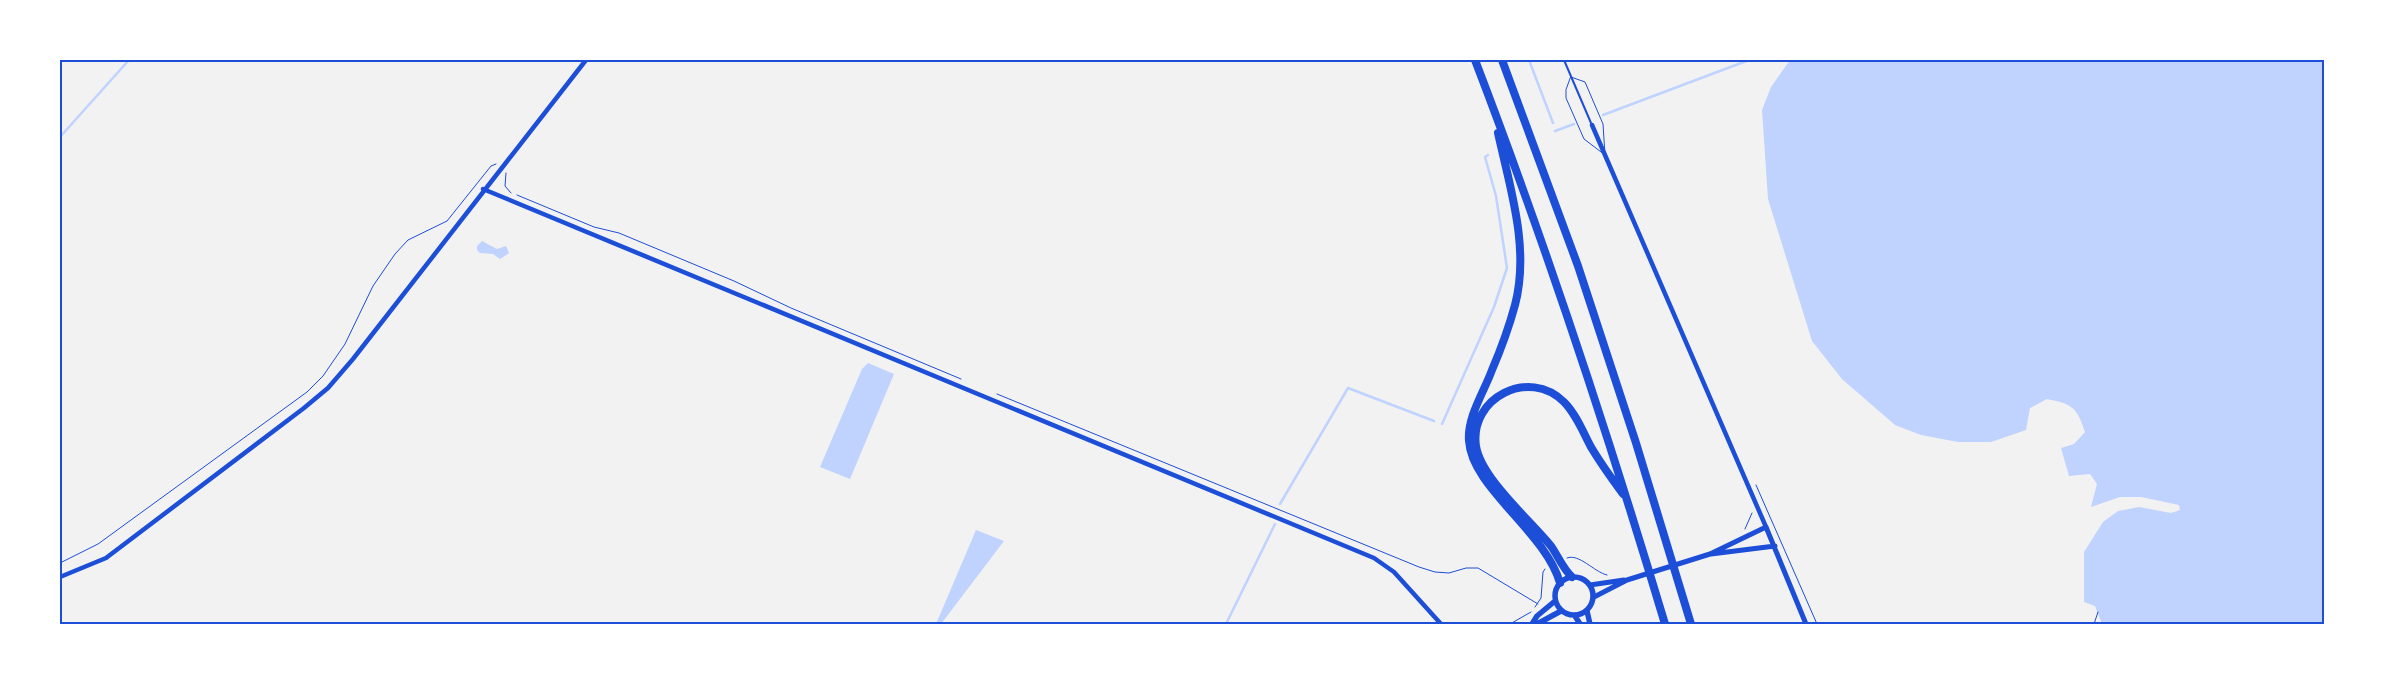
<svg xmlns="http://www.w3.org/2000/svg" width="2384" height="684" font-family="'Exo 2',sans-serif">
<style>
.water{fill:#bfd3fe}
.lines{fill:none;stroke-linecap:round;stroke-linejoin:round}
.stream{stroke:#bfd3fe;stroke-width:2.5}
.path{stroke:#1d4ed8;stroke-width:1}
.service{stroke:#1d4ed8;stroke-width:2}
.minor{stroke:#1d4ed8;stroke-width:4.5}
.tertiary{stroke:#1d4ed8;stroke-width:5}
.secondary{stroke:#1d4ed8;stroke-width:5.5}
.motorway{stroke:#1d4ed8;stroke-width:8}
.neatline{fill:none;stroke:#1d4ed8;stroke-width:2}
</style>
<rect width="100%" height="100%" fill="#f2f2f2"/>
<path class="water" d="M 1790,60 L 2324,60 L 2324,624 L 2102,624 L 2095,606 L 2084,602 L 2084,552 L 2103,522 L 2118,511 L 2139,507 L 2171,513 L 2180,510 L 2179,505 L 2141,497 L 2120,497 L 2091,507 L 2097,484 L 2090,474 L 2069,476 L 2061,448 L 2074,444 L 2085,432 C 2077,407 2072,404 2047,399 L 2030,408 L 2026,430 L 1991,442 L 1958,442 L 1921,435 L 1895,425 L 1842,379 L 1812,341 L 1768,199 L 1762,110 L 1771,87 Z
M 482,241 L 497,249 L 506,246 L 509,253 L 500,259 L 493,254 L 480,253 L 477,250 L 477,246 Z
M 868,363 L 894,374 L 850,479 L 820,467 L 862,369 Z
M 976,530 L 1004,541 L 941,624 L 936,624 Z"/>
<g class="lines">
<path class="stream" d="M 1529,60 L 1553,123
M 1603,115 L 1749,60
M 1555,131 L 1574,124
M 60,137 L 129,60
M 1442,424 L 1494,307 L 1507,268 L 1496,196 L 1485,157 L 1488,155
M 1280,504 L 1348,388 L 1434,421
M 1226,624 L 1275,524"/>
<path class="path" d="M 1571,77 L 1585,82 L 1603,124 L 1605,155 L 1584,139 L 1566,98 L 1566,90 Z
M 506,173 L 505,186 L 511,193
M 517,195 L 594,227 L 619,233 L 734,281 L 791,308 L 961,379
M 997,394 L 1419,567 L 1435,572 L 1449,573 L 1466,568 L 1478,568 L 1538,604
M 1756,485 L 1817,624
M 1745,529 L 1752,513
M 1567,558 C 1579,553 1594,572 1607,575
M 60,563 L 98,544 L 307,392 L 323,376 L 345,344 L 373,286 L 395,254 L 408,240 L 447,221 L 491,166 L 496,164
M 1535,607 L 1541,598 L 1543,572 L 1545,569
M 1510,624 L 1531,612
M 2094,624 L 2098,612"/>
<path class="service" d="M 1564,60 L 1591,123"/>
<path class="minor" d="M 1592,125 L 1766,527
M 483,189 L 1374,558 L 1394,572 L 1441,624
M 60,577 L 106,558 L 304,408 L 328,388 L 353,359 L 586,60"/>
<path class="tertiary" d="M 1711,554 L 1775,546
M 1590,585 L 1624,580
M 1594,597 L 1627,580 L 1710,554 L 1766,527 L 1806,624"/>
<path class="secondary" d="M1555 596a19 19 0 1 1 38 0a19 19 0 1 1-38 0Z
M 1587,611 L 1590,624
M 1575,616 L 1580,624
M 1532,624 L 1537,616 L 1555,601
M 1537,624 L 1561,611"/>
<path class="motorway" d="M 1475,60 C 1546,245 1608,434 1665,624
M 1502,60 L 1578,266 L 1636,443 L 1691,624
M 1498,133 C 1510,188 1530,248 1515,305 C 1509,327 1501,349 1492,370 C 1484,392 1467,417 1469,441 C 1472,488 1545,531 1560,583
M 1572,577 C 1563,569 1558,556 1551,546 C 1530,520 1481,478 1476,446 C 1469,398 1529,367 1564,402 C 1576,414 1583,432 1591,447 C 1601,464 1612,479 1623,494"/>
</g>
<rect width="2384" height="684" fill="none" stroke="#ffffff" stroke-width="122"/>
<rect x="61" y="61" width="2262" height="562" class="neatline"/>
</svg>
